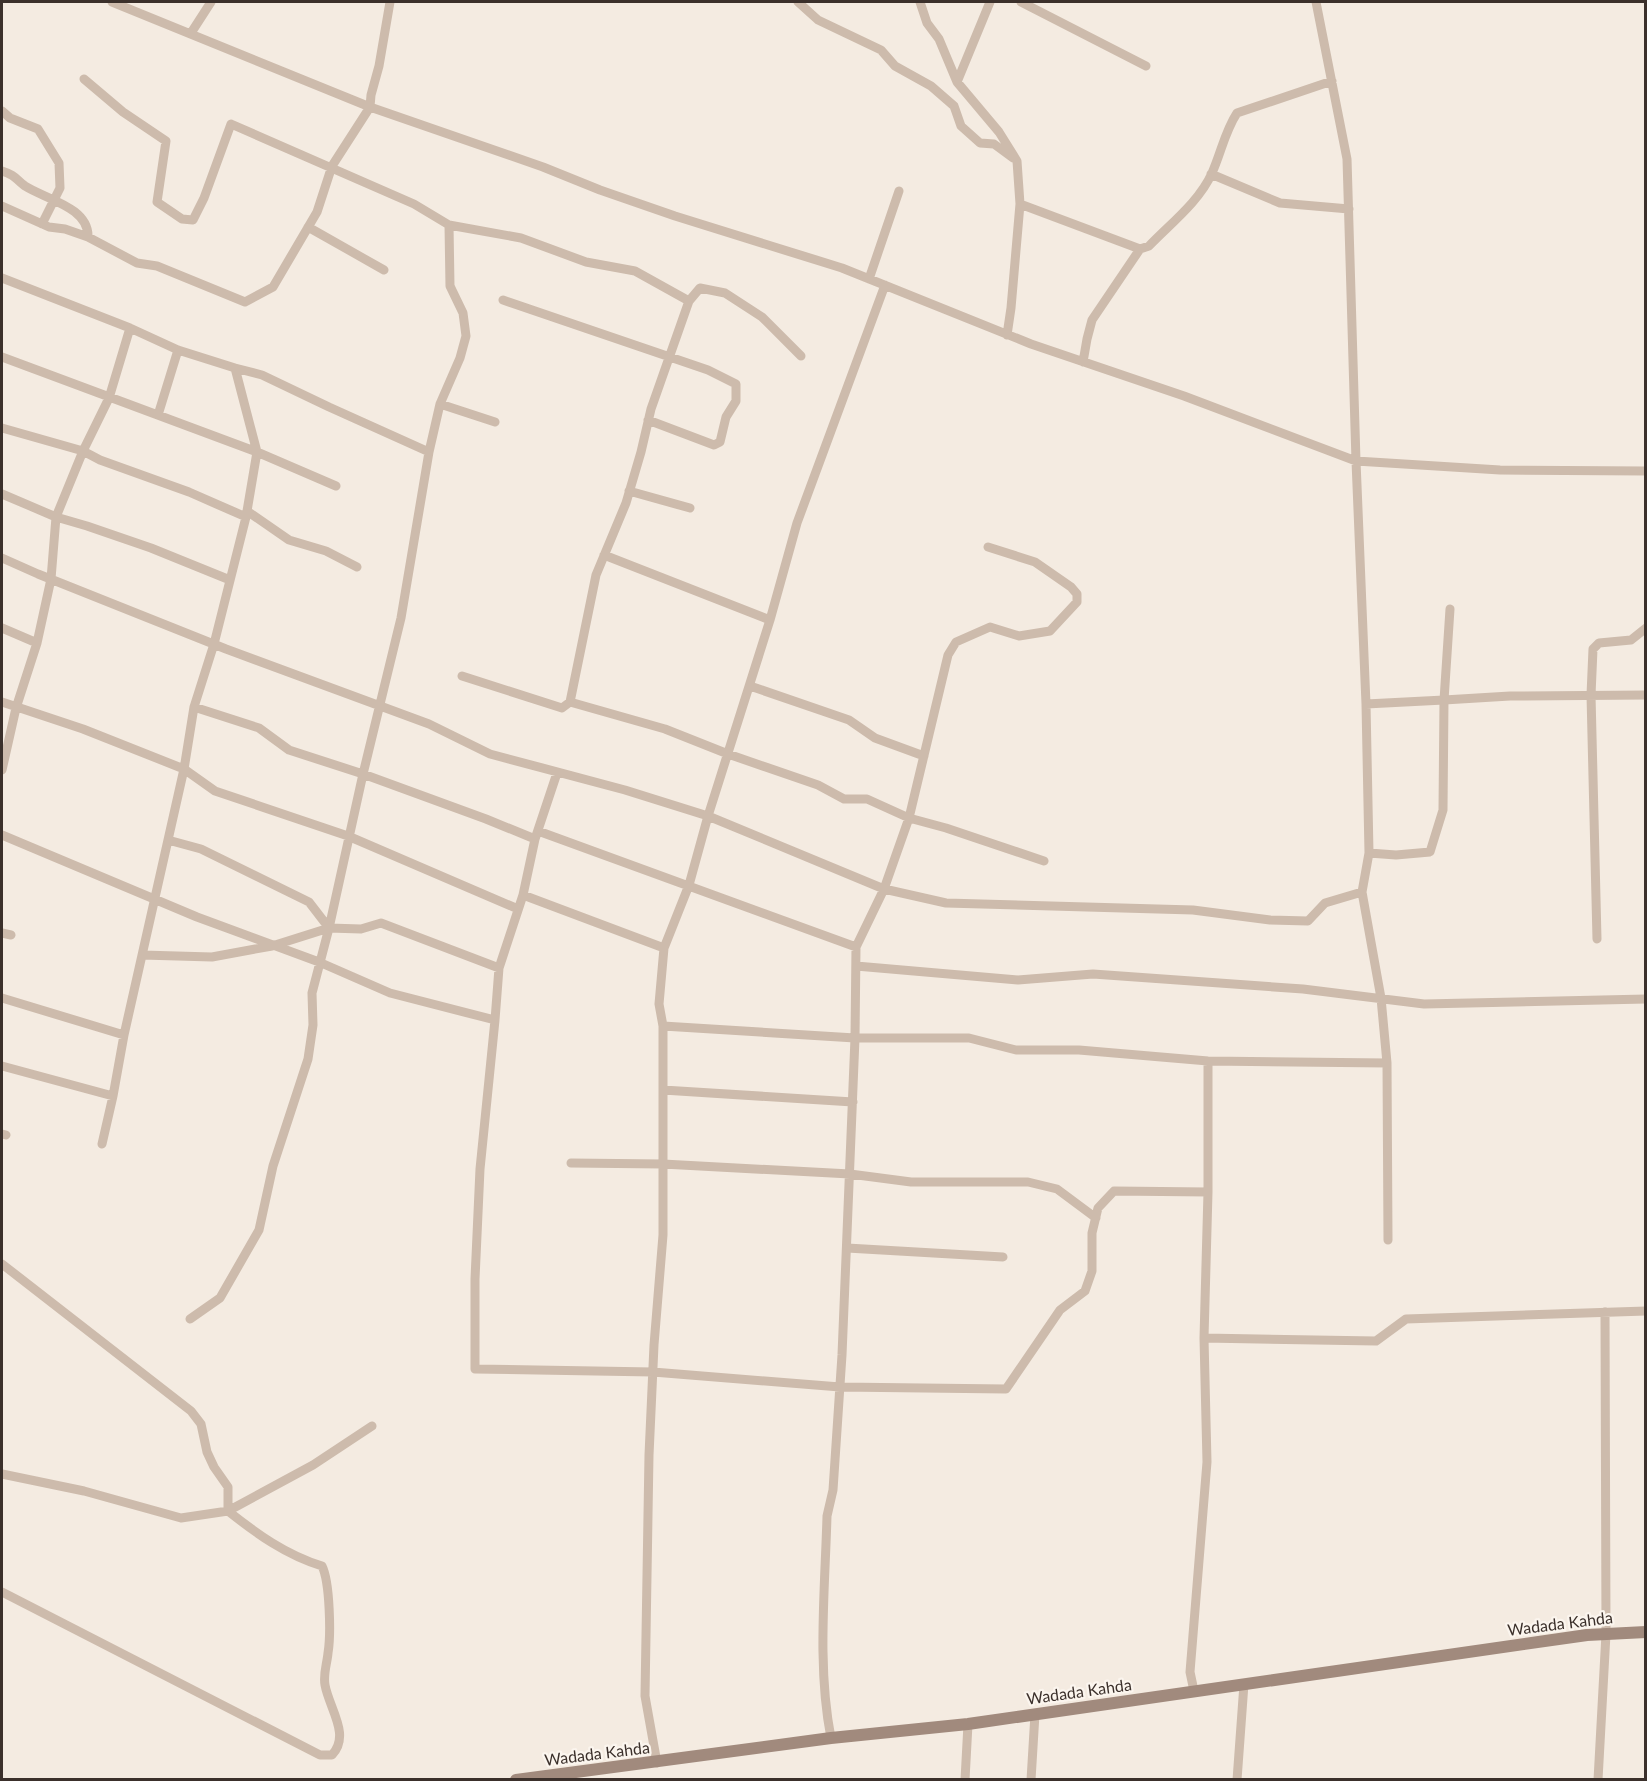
<svg xmlns="http://www.w3.org/2000/svg" width="1647" height="1781" font-family="Lato,sans-serif">
<style>
.lines{fill:none;stroke-linecap:round;stroke-linejoin:round}
.street{stroke:#cdbbac;stroke-width:9}
.secondary{stroke:#a18a7d;stroke-width:12}
.labels{text-anchor:middle;dominant-baseline:central;stroke-width:4.5;stroke-linejoin:round;paint-order:stroke}
.street-label{font-size:16px;fill:#3b302b;stroke:#fbf5ee}
</style>
<rect width="100%" height="100%" fill="#f4ebe1"/>
<g class="lines">
<path class="street" d="M 112,2 L 370,107 L 543,167 L 600,190 L 675,216 L 842,268 L 1031,344 L 1184,396 L 1356,461 L 1347,159 L 1316,2
M 798,2 L 818,20 L 881,50 L 895,66 L 931,86 L 954,106 L 961,126 L 980,143 L 994,144 L 1013,158
M 920,2 L 927,23 L 939,39 L 957,82 L 999,132 L 1017,161 L 1020,204 L 1011,308 L 1007,335
M 1021,2 L 1146,66
M 191,33 L 211,2
M 84,79 L 123,112 L 166,141 L 157,202 L 182,219 L 193,220 L 204,198 L 231,124 L 414,204 L 449,225 L 521,238 L 586,262 L 635,271 L 689,301
M 957,82 L 990,2
M 2,111 L 10,118 L 38,129 L 59,163 L 60,188 L 42,224
M 2,171 C 17,176 14,178 25,186 C 45,199 89,207 88,237
M 1211,174 L 1280,203 L 1349,209
M 1020,204 L 1140,249 L 1149,246 C 1170,224 1199,202 1212,173 C 1221,153 1225,131 1237,113 L 1332,81
M 2,206 L 49,227 L 65,229 L 88,237 L 137,263 L 157,266 L 245,302 L 273,287 L 317,212 L 332,166 L 370,107 L 371,95 L 379,66 L 390,2
M 308,227 L 384,270
M 2,278 L 130,328 L 178,350 L 235,368 L 257,452 L 246,517 L 214,644 L 194,707 L 184,769 L 124,1035 L 113,1096 L 102,1144
M 869,279 L 899,191
M 503,300 L 708,370 L 736,384 L 736,401 L 726,417 L 720,442 L 714,445 L 648,420
M 2,357 L 257,452 L 336,486
M 1083,362 L 1087,339 L 1092,320 L 1140,249
M 235,368 L 262,375 L 329,407 L 429,452
M 440,404 L 495,422
M 158,415 L 178,350
M 2,428 L 83,451 L 100,460 L 189,492 L 246,517
M 629,491 L 690,508
M 2,494 L 56,517 L 87,526 L 151,548 L 230,580
M 247,511 L 289,540 L 326,551 L 357,567
M 604,555 L 770,620 L 708,816 L 884,889 L 946,903 L 1193,910 L 1270,920 L 1308,921 L 1325,903 L 1362,892 L 1369,853 L 1366,704 L 1356,461 L 1500,470 L 1646,471
M 2,558 L 38,574 L 226,649 L 429,724 L 490,754 L 625,790 L 708,816 L 689,885 L 664,948 L 659,1004 L 663,1026 L 663,1235 L 654,1345 L 649,1455 L 645,1696 L 657,1763
M 770,620 L 797,523 L 885,285
M 2,628 L 37,643
M 462,676 L 562,708 L 570,702 L 665,729 L 728,754 L 818,785 L 844,799 L 867,799 L 909,818 L 946,828 L 1044,861
M 750,686 L 849,720 L 875,738 L 924,756
M 2,702 L 83,729 L 184,769 L 215,791 L 348,836 L 518,909
M 570,702 L 596,575 L 626,503 L 641,452 L 651,409 L 689,301 L 700,288 L 725,293 L 762,317 L 801,356
M 1366,704 L 1444,700 L 1450,609
M 194,707 L 259,728 L 289,750 L 363,774 L 486,819 L 535,839
M 2,770 L 16,708 L 37,643 L 51,579 L 56,517 L 83,451 L 109,398 L 130,328
M 538,831 L 856,947
M 2,835 L 197,917 L 319,962 L 390,993 L 495,1020 L 480,1169 L 475,1279 L 475,1369 L 653,1372 L 840,1387 L 1006,1389 L 1060,1310 L 1085,1291 L 1092,1271 L 1092,1233 L 1098,1208 L 1114,1191 L 1208,1192
M 168,840 L 201,849 L 309,902 L 329,928
M 1369,853 L 1396,855 L 1430,852 L 1443,810 L 1444,700 L 1510,696 L 1646,695
M 1362,892 L 1381,998 L 1387,1063 L 1388,1240
M 523,895 L 664,948
M 2,933 L 11,935
M 1597,939 L 1591,695 L 1593,649 L 1599,643 L 1631,640 L 1646,628
M 142,955 L 212,957 L 272,946 L 329,928 L 361,929 L 381,923 L 499,968
M 856,966 L 1018,980 L 1093,974 L 1303,989 L 1424,1004 L 1646,999
M 2,998 L 124,1035
M 495,1020 L 499,968 L 523,895 L 535,839 L 557,773
M 663,1026 L 855,1038 L 969,1038 L 1016,1050 L 1079,1050 L 1208,1061 L 1387,1063
M 2,1066 L 113,1096
M 663,1090 L 853,1102
M 2,1134 L 6,1135
M 571,1163 L 663,1164 L 850,1174 L 911,1182 L 1028,1182 L 1057,1189 L 1096,1218
M 847,1248 L 1003,1257
M 2,1264 L 191,1411 L 201,1424 L 207,1452 L 214,1467 L 228,1487 L 228,1511 C 257,1534 286,1555 322,1566 C 330,1582 331,1635 328,1653 C 327,1664 323,1674 325,1685 C 329,1708 351,1735 332,1755 L 320,1755 L 2,1592
M 190,1319 L 220,1298 L 259,1230 L 273,1166 L 308,1059 L 313,1025 L 312,993 L 329,928 L 363,774 L 401,618 L 429,452 L 440,404 L 460,358 L 466,336 L 463,313 L 450,286 L 449,225
M 1204,1338 L 1376,1341 L 1406,1319 L 1646,1311
M 2,1474 L 84,1491 L 181,1518 L 228,1511 L 313,1465 L 372,1426
M 1194,1691 L 1190,1672 L 1207,1462 L 1204,1338 L 1208,1192 L 1208,1061
M 831,1738 C 817,1667 825,1589 827,1516 L 833,1490 L 842,1355 L 855,1038 L 856,947 L 884,889 L 909,818 L 948,655 L 956,642 L 990,627 L 1019,636 L 1050,631 L 1077,602 L 1077,594 L 1071,587 L 1035,562 L 988,547
M 965,1780 L 968,1724
M 1031,1780 L 1035,1714
M 1237,1780 L 1244,1684
M 1598,1780 L 1606,1634 L 1605,1312"/>
<path class="secondary" d="M 516,1780 L 831,1738 L 968,1724 L 1587,1635 L 1646,1632"/>
</g>
<g class="labels">
<g class="street-label">
<text transform="translate(1560 1623) rotate(-7)">Wadada Kahda</text>
<text transform="translate(1079 1691) rotate(-8)">Wadada Kahda</text>
<text transform="translate(597 1753) rotate(-7)">Wadada Kahda</text>
</g>
</g>
<rect width="1647" height="1781" fill="none" stroke="#3b302b" stroke-width="6"/>
</svg>
